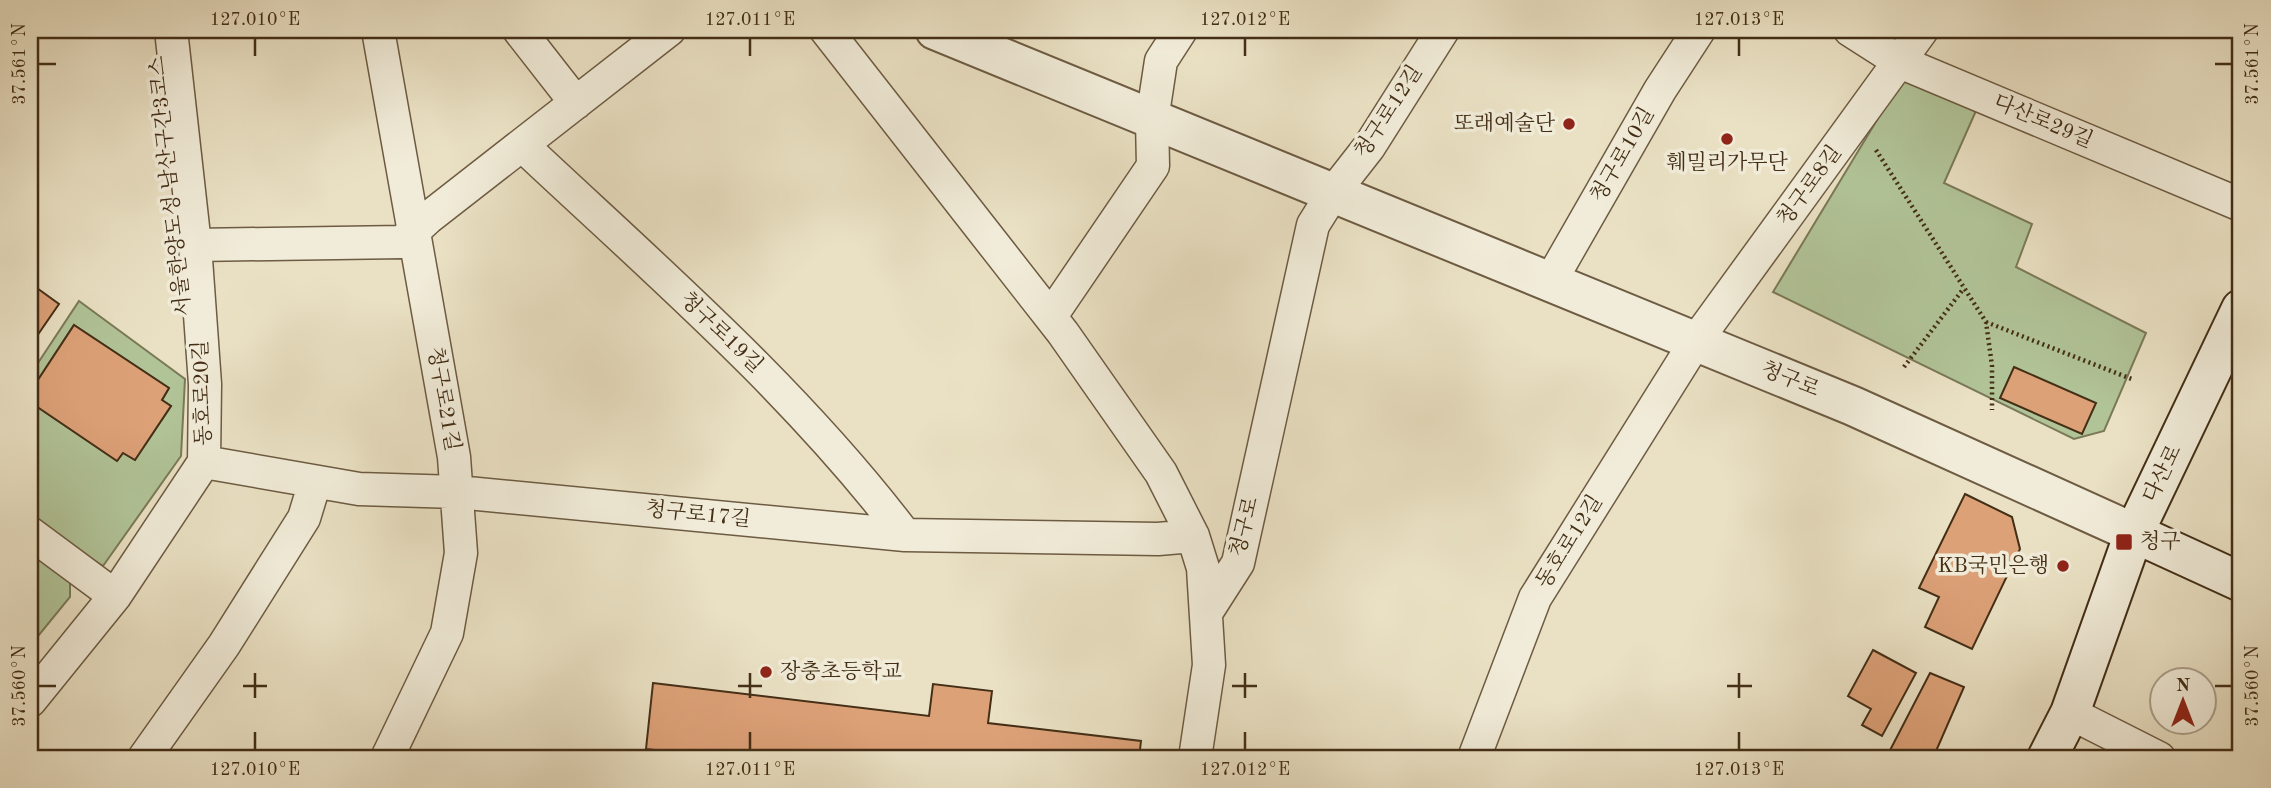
<svg xmlns="http://www.w3.org/2000/svg" width="2271" height="788" font-family="'Old Standard TT','Noto Serif KR',serif">
<style>
.green{fill:#b1c498;stroke:#7a7957;stroke-width:2}
.building{fill:#dda178;stroke:#432e16;stroke-width:2}
.lines{fill:none;stroke-linecap:round;stroke-linejoin:round}
.minor-casing{stroke:#6d5b42;stroke-width:35}
.tertiary-casing{stroke:#6d5b42;stroke-width:42}
.secondary-casing{stroke:#432e16;stroke-width:42}
.path{stroke:#432e16;stroke-width:4.5;stroke-dasharray:2 3.5;stroke-linecap:butt}
.minor{stroke:#f1ecd9;stroke-width:32}
.tertiary{stroke:#f1ecd9;stroke-width:38}
.secondary{stroke:#f1ecd9;stroke-width:38}
.ticks{fill:none;stroke:#432e16;stroke-width:2.5}
.poi-dot{fill:#8f2418;stroke:#f1ecd9;stroke-width:2.5}
.labels{text-anchor:middle;dominant-baseline:central;stroke-width:7;stroke-linejoin:round;paint-order:stroke}
.street-label{font-size:21px;fill:#432e16;stroke:#f1ecd9}
.poi-label{font-size:21px;fill:#432e16;stroke:#f1ecd9;text-anchor:end}
.neatline{fill:none;stroke:#432e16;stroke-width:2.5}
.ticks-label{font-size:18px;text-anchor:middle;fill:#432e16}
</style>
<rect width="100%" height="100%" fill="#eae1c4"/>
<filter id="stains"><feTurbulence type="fractalNoise" baseFrequency=".00286" numOctaves="4"/><feColorMatrix values="0 0 0 0 .2 0 0 0 0 .09 0 0 0 0 .02 0 0 0 .5 -.17"/></filter>
<radialGradient id="worn" r=".72"><stop offset=".6" stop-color="#630" stop-opacity="0"/><stop offset="1" stop-color="#630" stop-opacity=".3"/></radialGradient>
<path class="green" d="M 1906,72 L 1979,104 L 1944,183 L 2032,224 L 2016,267 L 2146,333 L 2104,431 L 2074,439 L 1773,292 Z
M 79,301 L 185,379 L 181,456 L 103,566 L 30,522 L 30,402 L 117,461 L 123,453 L 135,460 L 171,406 L 162,400 L 169,388 L 74,325 L 30,392 L 30,375 Z
M 30,548 L 70,577 L 70,597 L 30,646 Z"/>
<path class="building" d="M 30,283 L 59,304 L 30,346 Z
M 74,325 L 169,388 L 162,400 L 171,406 L 135,460 L 123,453 L 117,461 L 30,402 L 30,392 Z
M 2014,367 L 2096,403 L 2082,434 L 2000,398 Z
M 1965,494 L 2012,517 L 2020,549 L 1972,649 L 1925,627 L 1939,597 L 1919,588 Z
M 1873,650 L 1916,673 L 1882,736 L 1862,725 L 1871,709 L 1848,696 Z
M 1930,673 L 1964,687 L 1933,758 L 1886,758 Z
M 653,683 L 929,716 L 933,684 L 992,691 L 988,723 L 1141,741 L 1139,758 L 724,758 L 646,749 Z"/>
<g class="lines">
<defs>
<path id="minor" d="M 378,30 L 454,457 L 461,553 L 447,633 L 387,758
M 519,30 L 576,103
M 826,30 L 1063,333 L 1161,473 L 1193,536 L 1203,568 L 1209,665 L 1195,758
M 1850,30 L 1900,62 L 2241,205
M 522,145 C 654,269 795,390 905,535
M 195,245 L 402,242 L 428,218 L 669,30
M 1550,282 L 1660,90 L 1699,30
M 1051,316 L 1153,166 L 1152,120 L 1161,61 L 1181,30
M 204,462 L 359,489 L 457,492 L 905,535 L 1158,539 L 1193,536
M 30,533 L 115,596
M 1206,613 L 1238,563 L 1313,225 L 1333,193 L 1369,147 L 1443,30
M 30,701 L 115,596 L 204,462 L 205,384 L 195,245 L 171,30
M 2070,713 L 2159,758
M 144,758 L 224,645 L 304,518 L 315,482
M 1474,758 L 1535,598 L 1696,341 L 1922,30"/>
<path id="tertiary" d="M 935,30 L 1853,406 L 2134,533"/>
<path id="secondary" d="M 2134,533 L 2241,582
M 2047,758 L 2070,713 L 2134,533 L 2241,309"/>
</defs>
<use href="#minor" class="minor-casing"/>
<use href="#tertiary" class="tertiary-casing"/>
<use href="#secondary" class="secondary-casing"/>
<path class="path" d="M 1876,150 L 1986,322 L 1992,366 L 1992,410
M 1986,322 L 2134,380
M 1904,367 L 1964,288"/>
<use href="#minor" class="minor"/>
<use href="#tertiary" class="tertiary"/>
<use href="#secondary" class="secondary"/>
</g>
<path class="ticks" d="M 255,38 L 255,56M 750,38 L 750,56M 1245,38 L 1245,56M 1739,38 L 1739,56M 38,64 L 56,64M 2215,64 L 2232,64M 255,673 L 255,698M 750,673 L 750,698M 1245,673 L 1245,698M 1739,673 L 1739,698M 38,686 L 56,686M 243,686 L 267,686M 738,686 L 762,686M 1232,686 L 1257,686M 1727,686 L 1752,686M 2215,686 L 2232,686M 255,732 L 255,750M 750,732 L 750,750M 1245,732 L 1245,750M 1739,732 L 1739,750"/>
<g class="poi-dot">
<circle cx="1569" cy="124" r="7"/>
<circle cx="1727" cy="139" r="7"/>
<rect x="2115" y="533" width="18" height="18" rx="3.5"/>
<circle cx="2063" cy="566" r="7"/>
<circle cx="766" cy="672" r="7"/>
</g>
<g class="labels">
<g class="street-label">
<text transform="translate(1389 112) rotate(-57)">청구로12길</text>
<text transform="translate(2043 122) rotate(23)">다산로29길</text>
<text transform="translate(1623 155) rotate(-60)">청구로10길</text>
<text transform="translate(171 186) rotate(-96)">서울한양도성 남산구간3코스</text>
<text transform="translate(1810 186) rotate(-54)">청구로8길</text>
<text transform="translate(721 333) rotate(44)">청구로19길</text>
<text transform="translate(1790 380) rotate(22)">청구로</text>
<text transform="translate(203 393) rotate(-92)">동호로20길</text>
<text transform="translate(443 399) rotate(80)">청구로21길</text>
<text transform="translate(2163 474) rotate(-64)">다산로</text>
<text transform="translate(698 515) rotate(6)">청구로17길</text>
<text transform="translate(1245 527) rotate(-76)">청구로</text>
<text transform="translate(1570 542) rotate(-58)">동호로12길</text>
</g>
<g class="poi-label">
<text x="1555" y="124">또래예술단</text>
<text x="1727" y="163" text-anchor="middle">훼밀리가무단</text>
<text x="2140" y="542" text-anchor="start">청구</text>
<text x="2049" y="566">KB국민은행</text>
<text x="780" y="672" text-anchor="start">장충초등학교</text>
</g>
</g>
<rect width="2271" height="788" fill="none" stroke="#eae1c4" stroke-width="77"/>
<g transform="translate(2183 701)"><circle r="33" fill="#f1ecd9" stroke="#aba08b" stroke-width="2"/>
<path d="M0-5L12 26L0 18L-12 26Z" fill="#8f2418"/>
<text y="-10" font-size="19" font-weight="bold" text-anchor="middle" fill="#432e16">N</text>
</g>
<rect x="38" y="38" width="2194" height="712" class="neatline"/>
<g class="ticks-label">
<text x="255" y="25">127.010°E</text>
<text x="750" y="25">127.011°E</text>
<text x="1245" y="25">127.012°E</text>
<text x="1739" y="25">127.013°E</text>
<text transform="translate(19 64) rotate(-90)" y="6">37.561°N</text>
<text transform="translate(2252 64) rotate(-90)" y="6">37.561°N</text>
<text transform="translate(19 686) rotate(-90)" y="6">37.560°N</text>
<text transform="translate(2252 686) rotate(-90)" y="6">37.560°N</text>
<text x="255" y="775">127.010°E</text>
<text x="750" y="775">127.011°E</text>
<text x="1245" y="775">127.012°E</text>
<text x="1739" y="775">127.013°E</text>
</g>
<rect width="100%" height="100%" filter="url(#stains)"/>
<rect width="100%" height="100%" fill="url(#worn)"/>
</svg>
